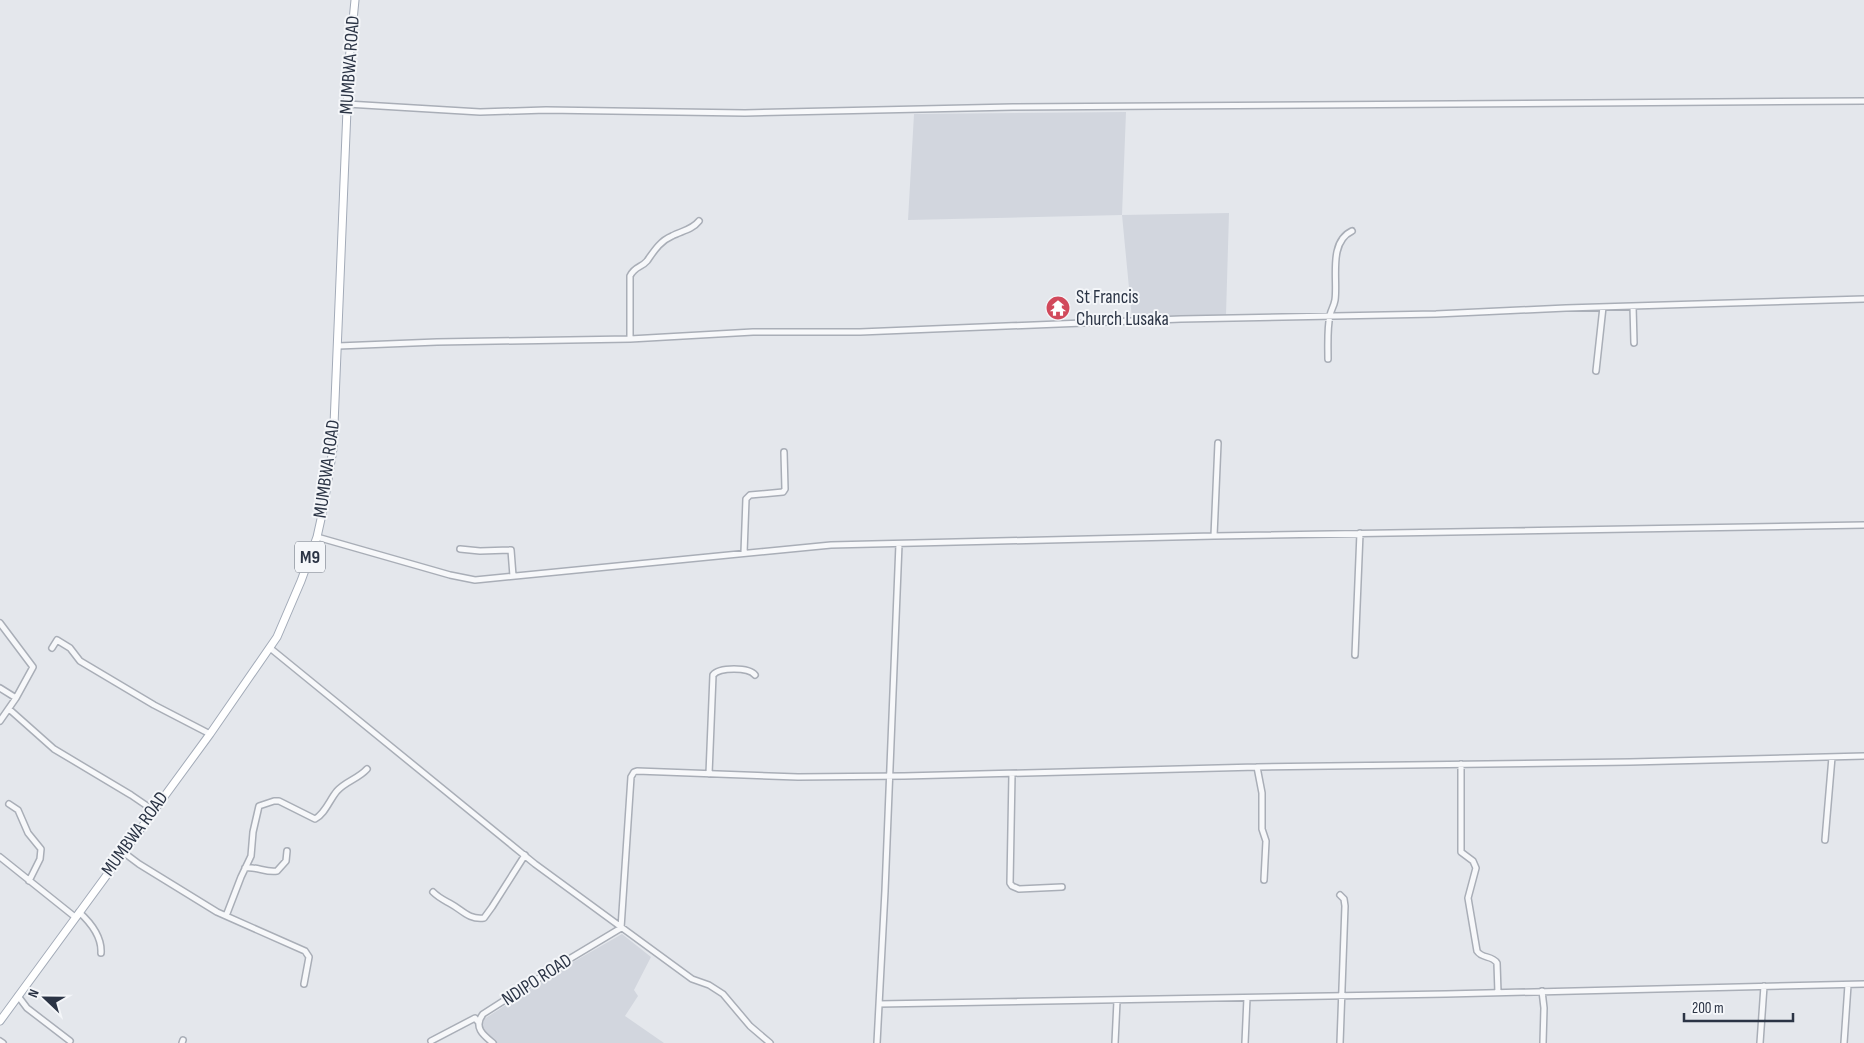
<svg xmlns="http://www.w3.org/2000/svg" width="1864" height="1043" font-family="'Sofia Sans Condensed',sans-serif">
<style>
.built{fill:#d2d6de}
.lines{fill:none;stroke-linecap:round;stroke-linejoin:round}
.minor-casing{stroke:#a9aeb7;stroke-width:8}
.major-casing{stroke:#a3abb8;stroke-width:9}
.minor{stroke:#f7f8fa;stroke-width:5}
.major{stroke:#fff;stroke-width:7}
.labels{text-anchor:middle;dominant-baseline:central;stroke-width:4;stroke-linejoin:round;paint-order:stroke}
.shield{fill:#f4f6f9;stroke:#676e7b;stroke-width:1}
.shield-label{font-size:18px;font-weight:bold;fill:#2b3445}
.street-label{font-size:19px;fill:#2b3445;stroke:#f4f6f9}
.poi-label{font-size:19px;fill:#2b3445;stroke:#f4f6f9;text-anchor:start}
</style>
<rect width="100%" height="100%" fill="#e4e7ec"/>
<path class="built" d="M 1126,112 L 1122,215 L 1229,213 L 1226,315 L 1132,319 L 1122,215 L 908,220 L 914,114 Z
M 622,934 L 651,957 L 634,990 L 638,996 L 625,1016 L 664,1043 L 493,1043 L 481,1030 L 481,1021 L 568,965 Z"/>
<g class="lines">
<defs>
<path id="minor" d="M 347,104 L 480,112 L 546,110 L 745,113 L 1013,107 L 1864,101
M 1633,306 L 1634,343
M 630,339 L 630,276 C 635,266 641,268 647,261 C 654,251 660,241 672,236 C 681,231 692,230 699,221
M 338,346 L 437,342 L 630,339 L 753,332 L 860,332 L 1181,319 L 1436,314 L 1566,308 L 1864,299
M 1328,359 C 1328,345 1327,329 1330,315 C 1331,310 1334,306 1335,300 C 1338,280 1328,242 1352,231
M 1596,371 L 1603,307
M 1214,536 L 1218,443
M 317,537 L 450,575 L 475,580 L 831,545 L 1214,536 L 1864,525
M 460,549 L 480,551 L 511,550 L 513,576
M 744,553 L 746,499 L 750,495 L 783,492 L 785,489 L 784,452
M 0,623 L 33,667 L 16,698 L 0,721
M 52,648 L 57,640 L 70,648 L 80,661 L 154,705 L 210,734
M 270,648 L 535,864 L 692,979 L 709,985 L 723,994 L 750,1026 L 770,1043
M 1355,655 L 1360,533
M 0,688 L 16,698
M 9,709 L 54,749 L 131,795 L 153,810
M 1461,764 L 1461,852 L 1473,861 L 1476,868 L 1468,898 L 1477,951 C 1482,959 1492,955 1497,963 L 1498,993
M 1257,767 L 1262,793 L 1262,829 L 1266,841 L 1264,880
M 709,774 L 713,675 C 719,667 749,667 755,675
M 1012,774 L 1010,883 L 1012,886 L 1019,889 L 1062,887
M 9,804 L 18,810 L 28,833 L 41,849 L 40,859 L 29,881
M 1825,840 L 1832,757
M 123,852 L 139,864 L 217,912 L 305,951 L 309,957 L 304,984
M 0,857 L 75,917
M 245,868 C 256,866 266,873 277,871 L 286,861 L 287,851
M 433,892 C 439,898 444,900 451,904 C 462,910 469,920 484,918 L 492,907 L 525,855
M 1340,895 L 1344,899 L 1345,906 L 1340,1043
M 79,912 C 90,922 102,937 101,953
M 226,916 L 241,877 L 251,856 L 253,832 L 259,806 L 274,801 L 279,801 L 315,819 C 325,814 330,799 337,791 C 346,781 358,779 367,769
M 1542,991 L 1544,1008 L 1543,1043
M 18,996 L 27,1008 L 70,1041
M 879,1004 L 1446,994 L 1864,984
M 0,1041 L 3,1043
M 431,1041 L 475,1018 L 479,1023
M 182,1043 L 183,1040
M 493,1043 C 483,1035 473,1027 483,1014 L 566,961 L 621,928 L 631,777 L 634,772 L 637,771 L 798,777 L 904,776 L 1257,767 L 1630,762 L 1864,756
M 877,1043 L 885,891 L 899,544
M 1115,1043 L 1117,1001
M 1245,1043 L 1247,998
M 1760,1043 L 1764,986
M 1844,1043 L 1848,985"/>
<path id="major" d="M 0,1021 L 210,734 L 277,637 L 301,581 L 317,537 L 323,510 L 333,449 L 349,61 L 355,0"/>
</defs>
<use href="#minor" class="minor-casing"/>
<use href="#major" class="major-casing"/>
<use href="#minor" class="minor"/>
<use href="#major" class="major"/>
</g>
<defs>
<symbol id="temple-disc" viewBox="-11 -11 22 22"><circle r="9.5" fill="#d1495b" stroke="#f4f6f9"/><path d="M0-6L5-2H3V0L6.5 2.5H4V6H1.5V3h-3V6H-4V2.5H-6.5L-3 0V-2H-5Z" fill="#fff"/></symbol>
</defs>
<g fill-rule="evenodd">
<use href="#temple-disc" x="1044" y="294" width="28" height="28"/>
</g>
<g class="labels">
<rect class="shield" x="295" y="541.5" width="30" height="31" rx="4"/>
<g class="shield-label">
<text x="310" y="557">M9</text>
</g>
<g class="street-label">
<text transform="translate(350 65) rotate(-86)">MUMBWA ROAD</text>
<text transform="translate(327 469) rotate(-82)">MUMBWA ROAD</text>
<text transform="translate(135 834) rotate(-54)">MUMBWA ROAD</text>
<text transform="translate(537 980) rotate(-33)">NDIPO ROAD</text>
</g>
<g class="poi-label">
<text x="1076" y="297">St Francis<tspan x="1076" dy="22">Church Lusaka</tspan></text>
</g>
</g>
<g transform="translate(45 998) rotate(292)" stroke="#f4f6f9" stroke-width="4" paint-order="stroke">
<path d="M0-4L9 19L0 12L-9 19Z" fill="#2b3445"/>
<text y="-8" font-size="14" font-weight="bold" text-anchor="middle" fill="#2b3445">N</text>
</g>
<path d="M1684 1013v8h109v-8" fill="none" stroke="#2b3445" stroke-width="2.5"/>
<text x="1692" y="1013" font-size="15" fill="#2b3445" stroke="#f4f6f9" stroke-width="4" paint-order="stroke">200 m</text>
</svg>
